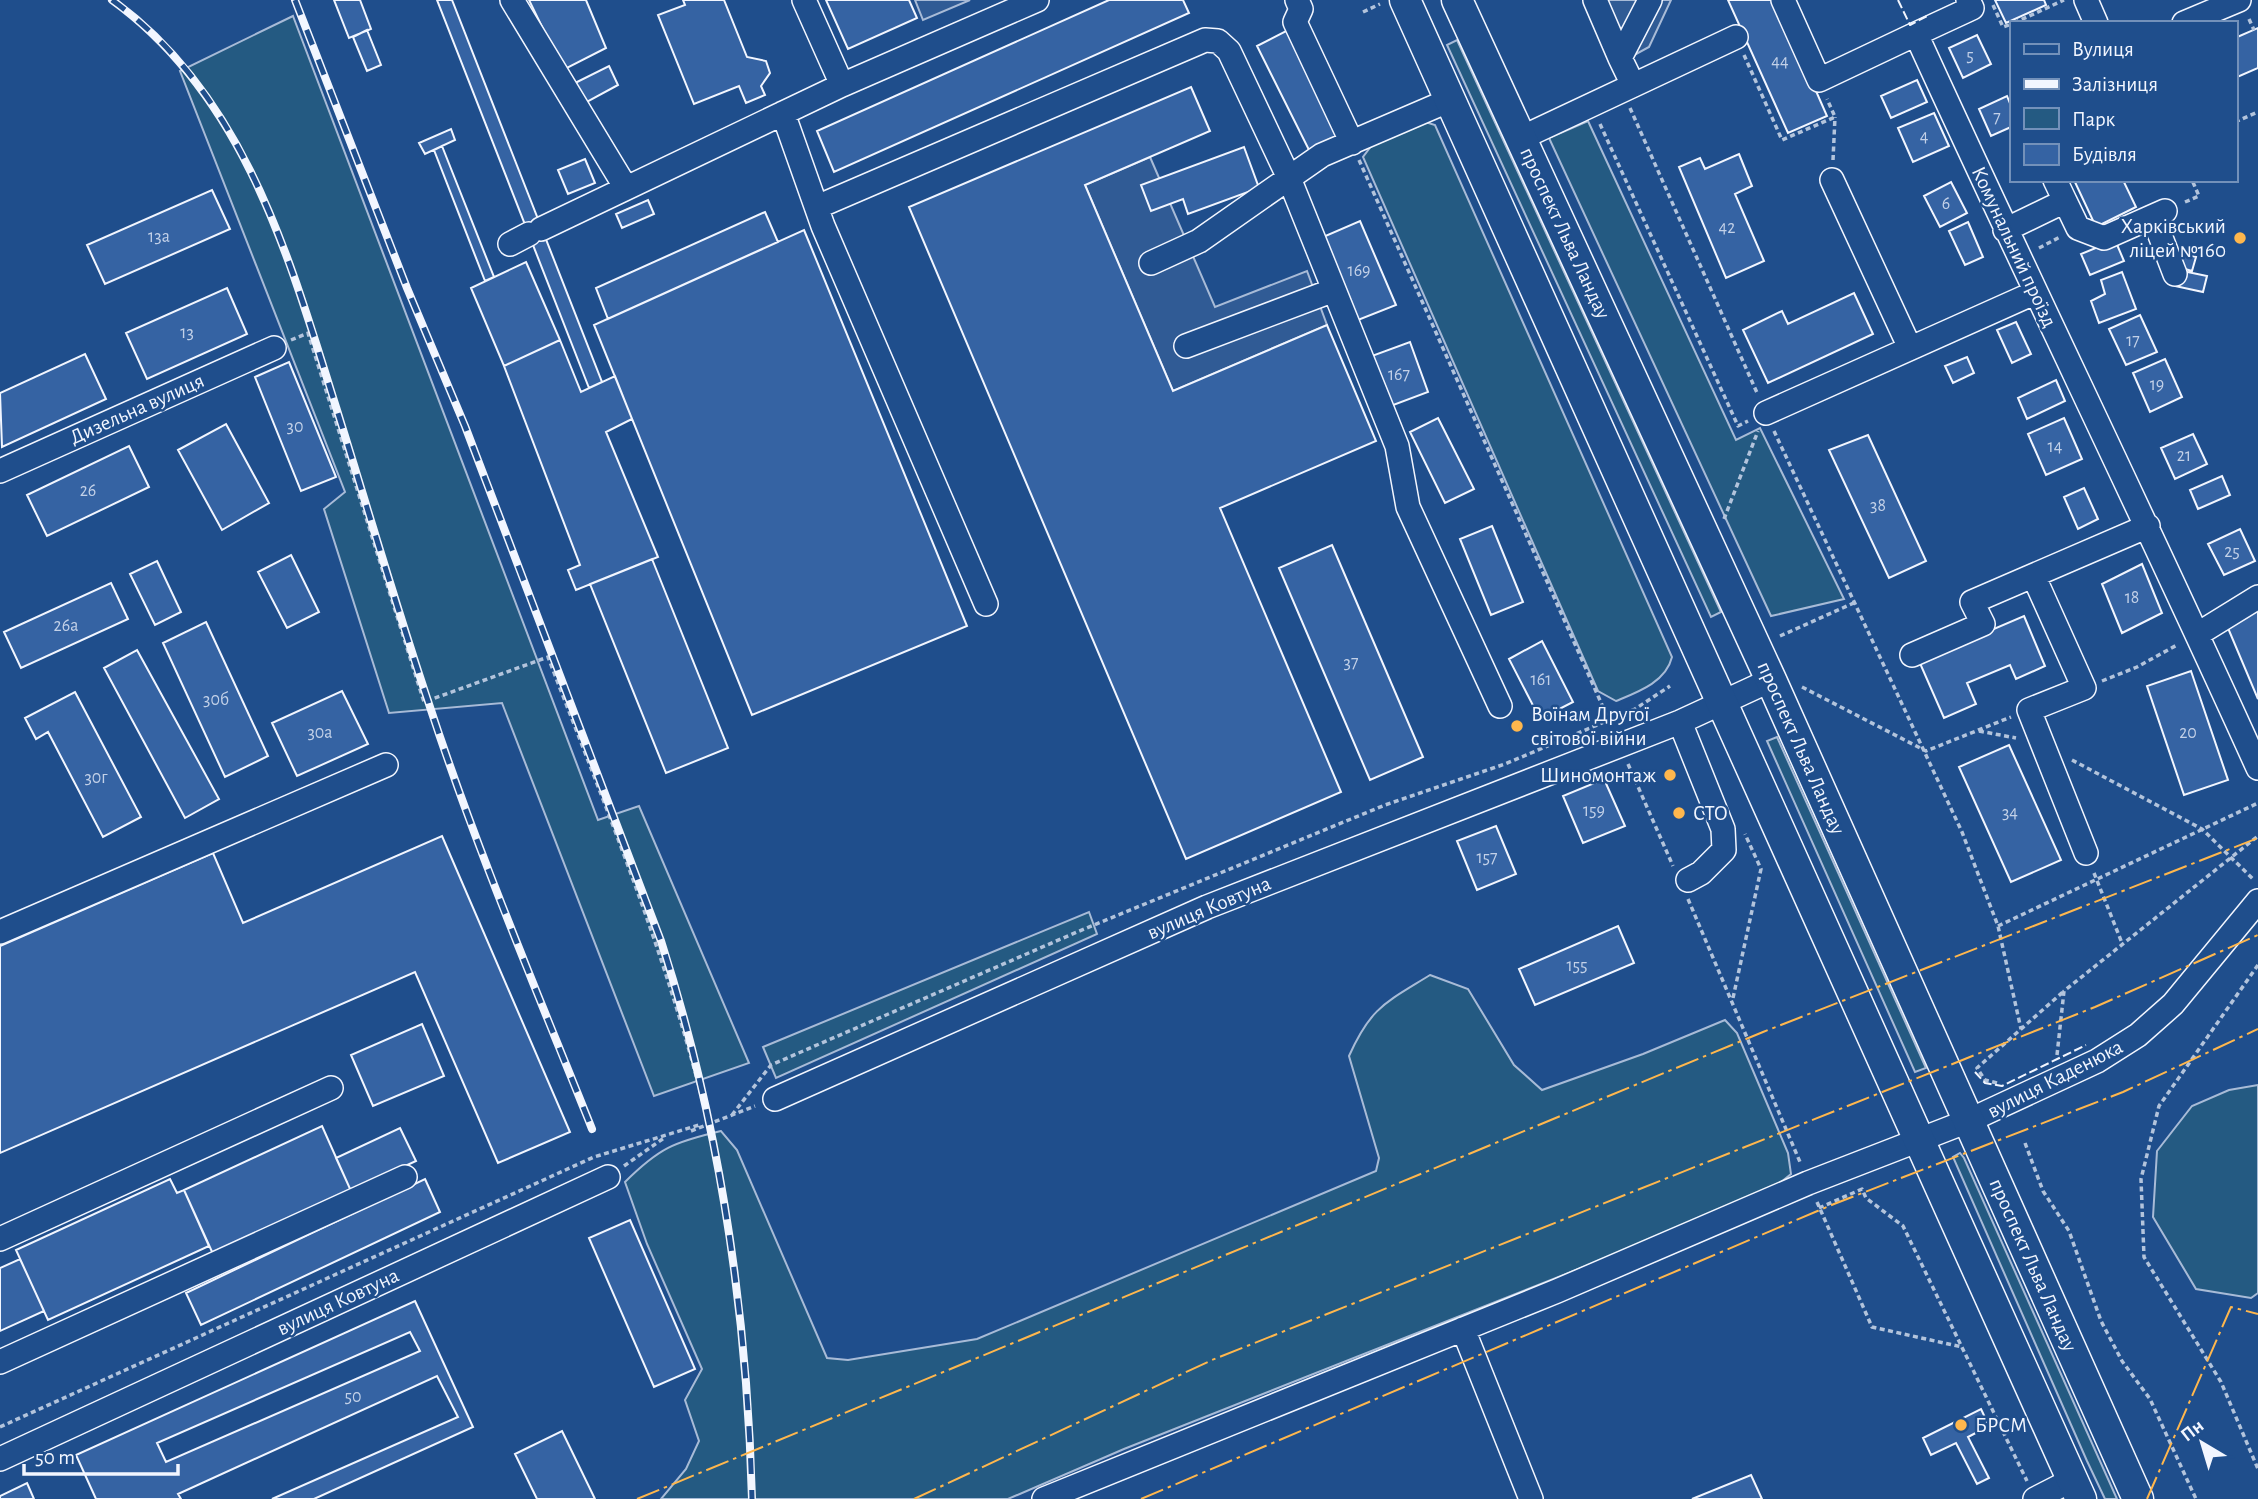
<svg xmlns="http://www.w3.org/2000/svg" width="2258" height="1499" font-family="'Alegreya Sans',sans-serif">
<style>
.green{fill:#245a82;stroke:#a8bbd7;stroke-width:2}
.parking{fill:#305b95;stroke:#a8bbd7;stroke-width:2}
.building{fill:#3563a3;stroke:#f2f6ff;stroke-width:2;fill-rule:evenodd}
.lines{fill:none;stroke-linecap:round;stroke-linejoin:round}
.minor-casing{stroke:#f2f6ff;stroke-width:26}
.major-casing{stroke:#f2f6ff;stroke-width:33}
.path{stroke:#b3c4dc;stroke-width:3.5;stroke-dasharray:5 3.5;stroke-linecap:butt}
.minor{stroke:#1f4e8c;stroke-width:23}
.major{stroke:#1f4e8c;stroke-width:30}
.rail-casing{stroke:#f2f6ff;stroke-width:8}
.rail{stroke:#1f4e8c;stroke-width:5;stroke-dasharray:16;stroke-linecap:butt}
.fence{stroke:#f2f6ff;stroke-width:2;stroke-dasharray:9 3.5;stroke-linecap:butt}
.power{stroke:#ffb74d;stroke-width:2;stroke-dasharray:24 5 3.5 5;stroke-linecap:butt}
.poi-dot{fill:#ffb74d;stroke:#1f4e8c;stroke-width:2.5}
.labels{text-anchor:middle;dominant-baseline:central;stroke-width:5;stroke-linejoin:round;paint-order:stroke}
.number-label{font-size:18px;fill:#c3d1e8}
.poi-label{font-size:21px;fill:#f2f6ff;stroke:#1f4e8c;text-anchor:start}
.street-label{font-size:21px;fill:#f2f6ff;stroke:#1f4e8c}
</style>
<rect width="100%" height="100%" fill="#1f4e8c"/>
<path class="green" d="M 293,16 L 598,820 L 639,806 L 749,1063 L 654,1096 L 502,703 L 389,713 L 324,509 L 345,492 L 180,71 Z
M 1457,40 L 1721,612 L 1711,617 L 1447,45 Z
M 1422,121 L 1435,125 L 1672,657 C 1666,682 1638,692 1616,701 L 1598,691 L 1363,157 L 1375,141 Z
M 1588,121 L 1736,440 L 1760,428 L 1844,599 L 1771,616 L 1549,138 Z
M 1777,737 L 1926,1068 L 1915,1072 L 1767,741 Z
M 1089,912 L 1097,934 L 776,1078 L 763,1047 Z
M 1430,975 L 1468,989 L 1514,1065 L 1542,1090 L 1643,1054 L 1725,1020 L 1737,1033 L 1788,1153 L 1791,1174 L 1775,1187 L 1682,1228 L 1124,1449 L 1008,1499 L 661,1499 L 686,1469 L 699,1441 L 685,1400 L 702,1369 L 647,1244 L 625,1182 C 659,1148 674,1142 721,1131 L 737,1150 L 827,1358 L 848,1360 L 977,1339 L 1376,1171 L 1379,1158 L 1349,1056 C 1371,1007 1385,1003 1430,975 Z
M 2258,1085 L 2258,1293 L 2251,1298 L 2196,1289 L 2153,1217 L 2157,1151 L 2192,1106 L 2229,1090 Z
M 1960,1153 L 1964,1158 L 2117,1499 L 2105,1499 L 2087,1461 L 1953,1157 Z"/>
<path class="parking" d="M 915,0 L 970,0 L 923,20 Z
M 1606,0 L 1671,0 L 1649,47 L 1627,59 Z
M 1150,157 L 1215,307 L 1307,271 L 1327,325 L 1173,391 L 1085,185 Z"/>
<path class="building" d="M 334,0 L 360,0 L 371,29 L 349,38 Z
M 437,0 L 452,0 L 602,382 L 589,388 Z
M 529,0 L 586,0 L 606,48 L 563,70 Z
M 683,0 L 724,0 L 747,57 L 766,61 L 770,73 L 761,86 L 765,95 L 746,103 L 739,86 L 694,104 L 658,15 L 685,5 Z
M 826,0 L 909,0 L 917,18 L 848,49 Z
M 1109,0 L 1183,0 L 1189,13 L 834,172 L 817,131 Z
M 1728,0 L 1776,0 L 1827,116 L 1788,133 Z
M 1995,0 L 2044,0 L 2046,5 L 2006,23 Z
M 2258,28 L 2258,68 L 2235,78 L 2235,38 Z
M 367,30 L 381,65 L 367,71 L 353,37 Z
M 1288,30 L 1340,135 L 1309,150 L 1257,46 Z
M 1977,35 L 1991,64 L 1963,78 L 1949,48 Z
M 609,66 L 618,85 L 585,103 L 575,83 Z
M 1917,80 L 1927,102 L 1891,118 L 1881,96 Z
M 1191,87 L 1210,131 L 1085,185 L 1173,391 L 1327,325 L 1376,441 L 1220,508 L 1341,792 L 1186,859 L 909,207 Z
M 2007,96 L 2011,106 L 2011,127 L 1991,136 L 1979,109 Z
M 1934,113 L 1949,146 L 1913,162 L 1898,128 Z
M 451,129 L 455,140 L 425,154 L 419,143 Z
M 442,146 L 494,277 L 485,281 L 434,150 Z
M 1244,147 L 1259,188 L 1188,214 L 1183,199 L 1151,211 L 1141,185 Z
M 1739,154 L 1752,186 L 1735,194 L 1764,261 L 1726,278 L 1679,167 L 1700,158 L 1705,169 Z
M 585,159 L 595,183 L 568,194 L 558,170 Z
M 2074,180 L 2123,180 L 2136,207 L 2096,227 Z
M 1951,182 L 1967,213 L 1940,227 L 1924,196 Z
M 212,190 L 230,229 L 105,284 L 87,245 Z
M 648,200 L 654,214 L 622,228 L 616,214 Z
M 765,212 L 778,242 L 608,319 L 596,288 Z
M 1360,221 L 1396,305 L 1358,320 L 1323,237 Z
M 1968,222 L 1983,257 L 1965,265 L 1949,231 Z
M 804,230 L 967,626 L 752,715 L 594,325 Z
M 2115,240 L 2124,261 L 2090,275 L 2081,254 Z
M 2179,252 L 2196,257 L 2192,271 L 2175,266 Z
M 526,262 L 560,340 L 504,366 L 471,288 Z
M 2178,270 L 2207,276 L 2203,292 L 2175,286 Z
M 2122,272 L 2136,309 L 2099,323 L 2091,301 L 2105,294 L 2101,280 Z
M 227,288 L 247,334 L 147,379 L 126,333 Z
M 1854,293 L 1873,334 L 1768,383 L 1743,330 L 1782,311 L 1788,324 Z
M 2140,315 L 2157,352 L 2126,365 L 2109,329 Z
M 2016,322 L 2031,354 L 2012,363 L 1997,330 Z
M 560,340 L 581,392 L 615,376 L 632,419 L 606,432 L 658,557 L 576,590 L 568,570 L 580,565 L 504,366 Z
M 1410,342 L 1428,392 L 1388,407 L 1369,357 Z
M 85,354 L 106,399 L 2,447 L 0,393 Z
M 1967,357 L 1974,373 L 1953,383 L 1945,366 Z
M 2165,359 L 2182,397 L 2150,412 L 2133,373 Z
M 289,362 L 336,477 L 301,491 L 255,377 Z
M 2056,380 L 2065,401 L 2027,419 L 2018,398 Z
M 1438,418 L 1474,489 L 1445,503 L 1410,432 Z
M 2064,418 L 2082,459 L 2046,475 L 2028,434 Z
M 226,424 L 269,503 L 222,530 L 178,450 Z
M 2193,434 L 2207,464 L 2175,479 L 2161,448 Z
M 1868,435 L 1926,561 L 1889,578 L 1829,450 Z
M 129,446 L 149,487 L 47,536 L 27,495 Z
M 2222,476 L 2230,495 L 2198,509 L 2190,490 Z
M 2084,488 L 2098,519 L 2078,529 L 2064,497 Z
M 1492,526 L 1523,602 L 1491,615 L 1460,539 Z
M 2240,529 L 2255,561 L 2224,575 L 2208,544 Z
M 1332,545 L 1423,757 L 1370,780 L 1279,568 Z
M 291,555 L 319,612 L 287,628 L 258,572 Z
M 652,559 L 728,748 L 666,773 L 590,584 Z
M 157,561 L 181,612 L 155,625 L 130,574 Z
M 2142,564 L 2162,613 L 2122,633 L 2102,584 Z
M 111,583 L 128,619 L 21,668 L 4,632 Z
M 2258,607 L 2258,699 L 2225,621 Z
M 2024,616 L 2045,666 L 2016,679 L 2010,665 L 1967,683 L 1976,704 L 1944,718 L 1919,661 Z
M 206,622 L 268,756 L 225,777 L 163,643 Z
M 1542,641 L 1573,702 L 1540,719 L 1509,659 Z
M 137,650 L 219,799 L 185,818 L 104,668 Z
M 2191,671 L 2228,780 L 2184,795 L 2147,686 Z
M 342,691 L 368,744 L 297,776 L 272,723 Z
M 75,692 L 141,817 L 103,837 L 48,732 L 36,739 L 25,718 Z
M 2009,745 L 2061,860 L 2011,882 L 1959,767 Z
M 1604,779 L 1625,826 L 1583,843 L 1563,796 Z
M 1496,826 L 1516,874 L 1477,890 L 1457,841 Z
M 442,836 L 570,1132 L 498,1163 L 415,972 L 0,1153 L 0,946 L 213,853 L 243,923 Z
M 1618,926 L 1634,963 L 1535,1005 L 1519,969 Z
M 422,1024 L 444,1076 L 373,1106 L 351,1055 Z
M 322,1126 L 351,1191 L 213,1254 L 184,1190 Z
M 400,1128 L 416,1161 L 351,1191 L 336,1158 Z
M 170,1179 L 177,1193 L 184,1190 L 209,1246 L 48,1320 L 16,1250 Z
M 425,1179 L 440,1212 L 201,1325 L 186,1293 Z
M 630,1220 L 695,1369 L 654,1387 L 589,1238 Z
M 20,1259 L 44,1311 L 0,1331 L 0,1268 Z
M 415,1301 L 473,1427 L 314,1499 L 272,1499 L 458,1417 L 437,1376 L 178,1494 L 181,1499 L 96,1499 L 76,1455 ZM 410,1332 L 420,1351 L 166,1462 L 157,1443 Z
M 1981,1409 L 1989,1426 L 1968,1437 L 1989,1478 L 1977,1484 L 1956,1443 L 1931,1455 L 1923,1438 Z
M 562,1431 L 595,1499 L 537,1499 L 515,1454 Z
M 1751,1475 L 1762,1499 L 1692,1499 Z
M 27,1483 L 34,1499 L 0,1499 L 0,1496 Z"/>
<g class="lines">
<defs>
<path id="minor" d="M 512,0 L 626,188
M 804,0 L 842,85 L 1037,0
M 1297,0 L 1301,9 L 1295,22 L 1352,143
M 1595,0 L 1620,58
M 1783,0 L 1819,80 L 1916,34 C 2028,280 2147,522 2258,768
M 2086,0 L 2096,23
M 2184,23 L 2239,0
M 1916,34 L 1972,8 L 1968,0
M 1633,85 L 1620,58 L 1650,0
M 783,113 L 823,226 L 986,604
M 1521,138 L 1736,37
M 1832,180 L 1910,348
M 2065,201 L 2078,228 L 2104,238 L 2165,211
M 817,207 L 1205,40 L 1218,41 L 1229,51 L 1289,178 L 1322,155 L 1450,100
M 2153,217 L 2175,274
M 541,229 L 842,85
M 2005,230 L 2065,201 L 2055,180
M 510,244 L 529,234
M 1151,263 L 1199,241 L 1289,178 L 1397,446 L 1408,507 L 1500,706
M 1186,346 L 1334,290
M 1766,413 L 2034,293
M 0,471 L 274,348
M 2034,577 L 2084,688 L 2029,710 L 2086,853
M 2198,634 L 2258,597
M 1912,655 L 1983,624 L 1972,602 L 2148,526
M 1680,722 L 1723,829 L 1724,850 L 1701,873 L 1688,880
M 0,932 L 386,765
M 775,1099 L 1207,907 L 1680,722 L 1771,680
M 0,1239 L 331,1088
M 1463,1329 L 1531,1499
M 0,1362 L 405,1177
M 0,1459 L 608,1177
M 1044,1499 L 1557,1291 L 1808,1183 L 1968,1121 L 2097,1061 L 2138,1035 L 2173,1004 L 2258,901
M 2035,1499 L 2072,1480"/>
<path id="major" d="M 1405,0 L 2081,1499
M 1457,0 L 1771,680 L 2138,1499"/>
</defs>
<use href="#minor" class="minor-casing"/>
<use href="#major" class="major-casing"/>
<path class="path" d="M 1993,5 L 2003,27 L 2011,24
M 1363,12 L 1380,4
M 2249,19 L 2254,30
M 2014,23 L 2064,0
M 1744,55 L 1782,140 L 1835,117 L 1827,99
M 1630,108 L 1758,395
M 2235,122 L 2258,112
M 1600,124 L 1738,426 L 1748,421
M 1359,160 L 1611,725
M 1833,160 L 1835,117
M 2185,202 L 2199,196 L 2192,180
M 2039,248 L 2060,237
M 291,340 L 308,333 L 424,702 L 548,657 C 607,811 670,962 708,1123
M 1774,431 L 1962,832 L 1998,926 L 2021,1029
M 1724,519 L 1758,431
M 1780,636 L 1856,602
M 2102,681 L 2137,667 L 2177,645
M 1802,687 L 1926,751 L 2011,717
M 1979,731 L 2016,738
M 2072,760 L 2202,829 L 2254,880
M 1628,764 L 1673,866
M 2094,873 L 2122,943
M 1688,899 L 1800,1162
M 1998,926 L 2258,803
M 2258,965 L 2159,1106 L 2141,1179 L 2144,1257 L 2221,1382 L 2258,1469
M 1733,998 L 1761,869 L 1745,834
M 2057,1055 L 2064,991 L 2258,836
M 1997,1083 L 1985,1080 L 1977,1068 L 2064,991
M 732,1115 L 771,1065 L 1077,932 L 1385,805 L 1505,764 L 1635,709 L 1670,686
M 691,1131 L 755,1106
M 2025,1143 L 2043,1191 L 2069,1231 L 2101,1321 L 2122,1361 L 2150,1399 L 2196,1499
M 624,1166 L 664,1138
M 1817,1202 L 1872,1327 L 1962,1347
M 1819,1208 L 1862,1189 L 1866,1198 L 1903,1226 L 2027,1481
M 0,1427 L 594,1157 L 699,1125"/>
<use href="#minor" class="minor"/>
<use href="#major" class="major"/>
<defs>
<path id="rail" d="M 112,0 C 245,96 289,257 336,407 C 367,506 396,606 429,704 C 476,848 536,989 592,1129
M 295,0 L 407,288 L 465,426 L 661,941 C 719,1121 747,1310 752,1499"/>
</defs>
<use href="#rail" class="rail-casing"/>
<use href="#rail" class="rail"/>
<path class="fence" d="M 1898,0 L 1910,25 L 1929,15
M 1975,1072 L 1985,1083 L 2002,1086 L 2086,1045"/>
<path class="power" d="M 637,1499 L 1763,1032 L 2258,838
M 914,1499 L 1212,1360 L 2095,1007 L 2258,935
M 1141,1499 L 1834,1204 L 2123,1092 L 2258,1029
M 2147,1499 L 2231,1307 L 2258,1314"/>
</g>
<g class="poi-dot">
<circle cx="2240" cy="238" r="7"/>
<circle cx="1517" cy="726" r="7"/>
<circle cx="1670" cy="775" r="7"/>
<circle cx="1679" cy="813" r="7"/>
<circle cx="1961" cy="1425" r="7"/>
</g>
<g class="labels">
<g class="number-label">
<text x="1970" y="56">5</text>
<text x="1780" y="62">44</text>
<text x="1997" y="118">7</text>
<text x="1924" y="137">4</text>
<text x="1946" y="204">6</text>
<text x="1727" y="228">42</text>
<text x="159" y="237">13а</text>
<text x="1359" y="271">169</text>
<text x="187" y="333">13</text>
<text x="2133" y="341">17</text>
<text x="1399" y="375">167</text>
<text x="2157" y="385">19</text>
<text x="295" y="427">30</text>
<text x="2055" y="447">14</text>
<text x="2184" y="456">21</text>
<text x="88" y="491">26</text>
<text x="1878" y="506">38</text>
<text x="2232" y="552">25</text>
<text x="2132" y="598">18</text>
<text x="66" y="626">26а</text>
<text x="1351" y="663">37</text>
<text x="1541" y="680">161</text>
<text x="216" y="700">30б</text>
<text x="320" y="733">30а</text>
<text x="2188" y="733">20</text>
<text x="96" y="778">30г</text>
<text x="1594" y="811">159</text>
<text x="2010" y="813">34</text>
<text x="1487" y="858">157</text>
<text x="1577" y="966">155</text>
<text x="353" y="1397">50</text>
</g>
<g class="poi-label">
<text x="2226" y="226" text-anchor="end">Харківський<tspan x="2226" dy="24">ліцей №160</tspan></text>
<text x="1531" y="714">Воїнам Другої<tspan x="1531" dy="24">світової війни</tspan></text>
<text x="1656" y="775" text-anchor="end">Шиномонтаж</text>
<text x="1693" y="813">СТО</text>
<text x="1975" y="1425">БРСМ</text>
</g>
<g class="street-label">
<text transform="translate(1565 233) rotate(65)">проспект Льва Ландау</text>
<text transform="translate(2014 247) rotate(65)">Комунальний проїзд</text>
<text transform="translate(137 409) rotate(-24)">Дизельна вулиця</text>
<text transform="translate(1801 748) rotate(66)">проспект Льва Ландау</text>
<text transform="translate(1209 908) rotate(-23)">вулиця Ковтуна</text>
<text transform="translate(2055 1079) rotate(-27)">вулиця Каденюка</text>
<text transform="translate(2033 1265) rotate(66)">проспект Льва Ландау</text>
<text transform="translate(338 1302) rotate(-25)">вулиця Ковтуна</text>
</g>
</g>
<rect x="2010" y="21" width="228" height="161" fill="#1f4e8c" stroke="#7391ba" stroke-width="2"/>
<rect x="2024" y="44" width="35" height="10" fill="#1f4e8c" stroke="#7391ba" stroke-width="2"/>
<text x="2072" y="56" font-size="21" fill="#f2f6ff">Вулиця</text>
<rect x="2024" y="79" width="35" height="10" fill="#f2f6ff" stroke="#7391ba" stroke-width="2"/>
<text x="2072" y="91" font-size="21" fill="#f2f6ff">Залізниця</text>
<rect x="2024" y="108" width="35" height="21" fill="#245a82" stroke="#7391ba" stroke-width="2"/>
<text x="2072" y="126" font-size="21" fill="#f2f6ff">Парк</text>
<rect x="2024" y="144" width="35" height="21" fill="#3563a3" stroke="#7391ba" stroke-width="2"/>
<text x="2072" y="161" font-size="21" fill="#f2f6ff">Будівля</text>
<g transform="translate(2202 1443) rotate(322)" stroke="#1f4e8c" stroke-width="5" paint-order="stroke">
<path d="M0-5L12 26L0 18L-12 26Z" fill="#f2f6ff"/>
<text y="-10" font-size="19" font-weight="bold" text-anchor="middle" fill="#f2f6ff">Пн</text>
</g>
<path d="M24 1464v10h154v-10" fill="none" stroke="#f2f6ff" stroke-width="3.5"/>
<text x="35" y="1464" font-size="21" fill="#f2f6ff" stroke="#1f4e8c" stroke-width="5" paint-order="stroke">50 m</text>
</svg>
